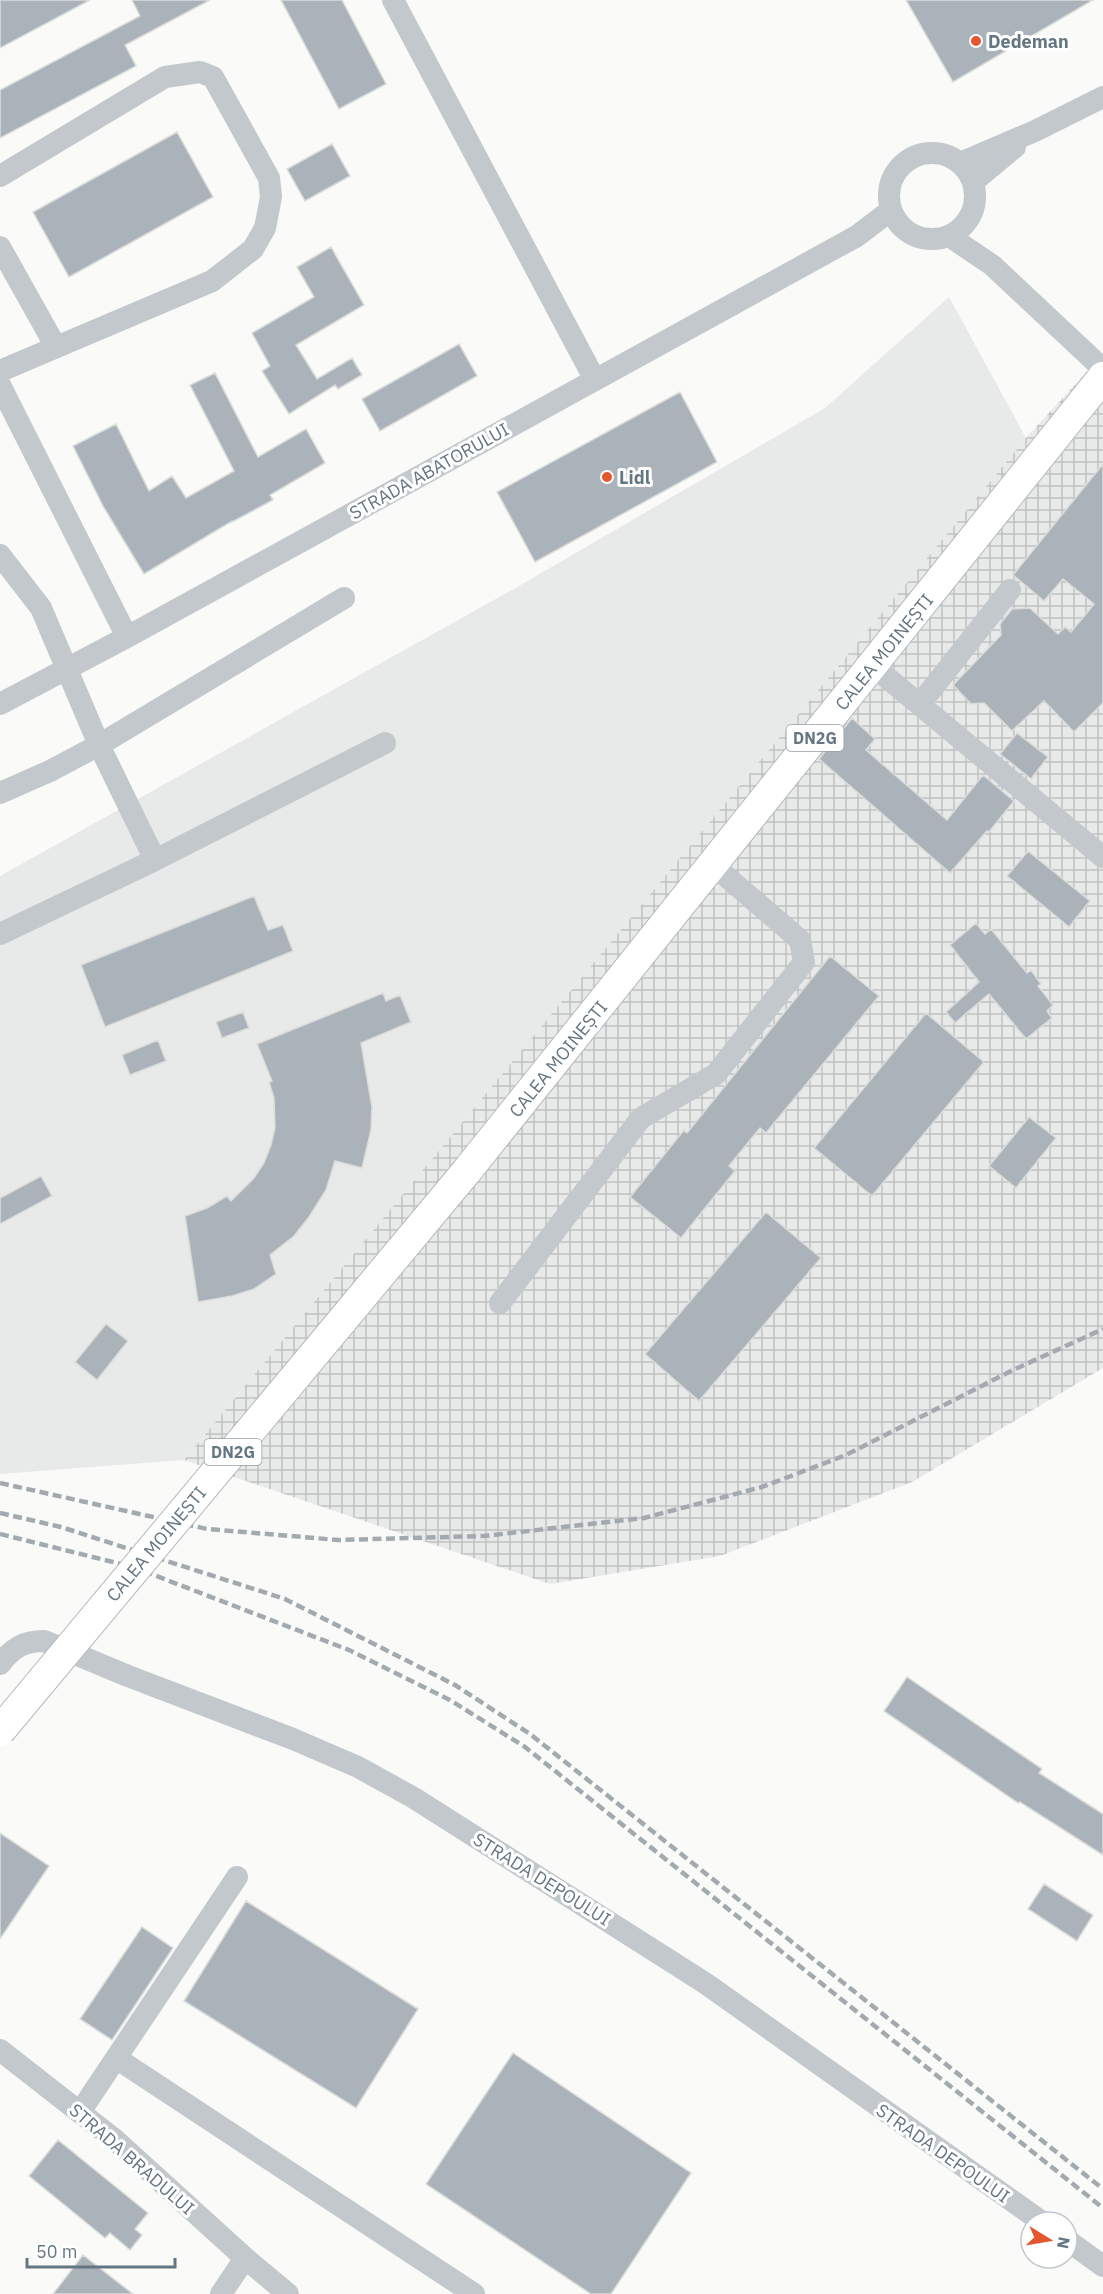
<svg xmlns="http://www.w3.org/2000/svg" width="1103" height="2294" font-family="'IBM Plex Sans',sans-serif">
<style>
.built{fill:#e8e9e9}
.industrial{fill:url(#industrial-grid)}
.building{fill:#aab3b9;stroke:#dcdcda;stroke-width:1.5}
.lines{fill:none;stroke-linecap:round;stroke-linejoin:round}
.major-casing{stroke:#b5babe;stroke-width:32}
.minor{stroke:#c3c8cc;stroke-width:22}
.major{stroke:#fff;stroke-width:30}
.rail{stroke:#a2aab0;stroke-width:4.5;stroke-dasharray:9 4.5;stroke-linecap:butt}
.major-bridge-casing{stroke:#b5babe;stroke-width:32;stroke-linecap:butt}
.major-bridge{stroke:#fff;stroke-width:30}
.poi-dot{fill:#e4572e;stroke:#fff;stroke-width:2}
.labels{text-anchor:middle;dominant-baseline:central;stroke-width:6;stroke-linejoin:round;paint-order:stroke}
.shield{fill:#fff;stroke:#939fa8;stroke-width:1.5}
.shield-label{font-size:16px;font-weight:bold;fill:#657683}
.poi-label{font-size:18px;font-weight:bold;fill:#657683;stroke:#fff;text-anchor:start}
.street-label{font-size:18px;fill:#657683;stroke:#fff}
</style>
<defs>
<pattern id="industrial-grid" width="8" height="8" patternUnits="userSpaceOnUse" patternTransform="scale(1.5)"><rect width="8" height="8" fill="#e8e9e9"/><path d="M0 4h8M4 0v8" fill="none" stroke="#c0c1c2"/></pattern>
</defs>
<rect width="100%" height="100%" fill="#fafaf8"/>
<path class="built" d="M 949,297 L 1026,438 L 184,1460 L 0,1474 L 0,876 L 512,590 L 825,408 Z"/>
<path class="industrial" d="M 1103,354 L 1103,1368 L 912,1482 L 720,1556 L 550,1584 L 184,1460 L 1026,438 Z"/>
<path class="building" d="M 0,0 L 90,0 L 0,48 Z
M 132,0 L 210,0 L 125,45 L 136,66 L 0,138 L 0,90 L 140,16 Z
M 281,0 L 342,0 L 386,84 L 339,109 Z
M 906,0 L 1093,0 L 953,82 Z
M 177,132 L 213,197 L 69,277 L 33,212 Z
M 332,144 L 350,176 L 305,201 L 287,169 Z
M 331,247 L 364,305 L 296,345 L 317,379 L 352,358 L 362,375 L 338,389 L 335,385 L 289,414 L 262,371 L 270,366 L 252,333 L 314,297 L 297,267 Z
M 459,344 L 477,376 L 380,431 L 362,399 Z
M 215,373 L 258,457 L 306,429 L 325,463 L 270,495 L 273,500 L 232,522 L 232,521 L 144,574 L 103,506 L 73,446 L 116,424 L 149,491 L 172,476 L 186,498 L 234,471 L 190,385 Z
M 680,392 L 717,462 L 535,562 L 497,492 Z
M 1103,464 L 1103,703 L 1074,732 L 1044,701 L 1012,731 L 984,703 L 971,704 L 953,685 L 1001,635 L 1000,624 L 1012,609 L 1030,608 L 1058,634 L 1065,627 L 1071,632 L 1094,604 L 1063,579 L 1044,601 L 1013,575 Z
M 852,718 L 875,739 L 866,750 L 947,820 L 983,775 L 1014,801 L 989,832 L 987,831 L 950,873 L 819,759 Z
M 1017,733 L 1048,757 L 1031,779 L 1000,754 Z
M 1028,851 L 1090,901 L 1069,927 L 1007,876 Z
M 254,896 L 268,930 L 283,925 L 293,951 L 105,1027 L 81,965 Z
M 976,923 L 985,934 L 991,929 L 1027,973 L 1031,970 L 1041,984 L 1038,986 L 1053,1005 L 1047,1011 L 1052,1018 L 1026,1039 L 989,994 L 955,1023 L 946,1012 L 979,982 L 950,945 Z
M 830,956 L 879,996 L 766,1133 L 760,1128 L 729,1166 L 735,1171 L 681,1238 L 630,1197 L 684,1130 L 687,1133 Z
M 383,993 L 386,1001 L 400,995 L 411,1022 L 361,1043 L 372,1107 L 371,1130 L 362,1168 L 335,1161 L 326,1190 L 309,1217 L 294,1236 L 270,1255 L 276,1274 L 254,1289 L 232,1296 L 198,1302 L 185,1216 L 207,1208 L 227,1196 L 231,1201 L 254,1178 L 264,1163 L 271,1145 L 275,1128 L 274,1098 L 269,1082 L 272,1081 L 257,1044 Z
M 243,1012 L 249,1028 L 222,1038 L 216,1022 Z
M 926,1013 L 984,1062 L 872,1196 L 814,1148 Z
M 158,1040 L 166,1061 L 130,1075 L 122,1055 Z
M 1029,1117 L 1056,1138 L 1016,1188 L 989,1166 Z
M 41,1176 L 52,1196 L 0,1224 L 0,1198 Z
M 766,1212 L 821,1258 L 699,1401 L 645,1354 Z
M 106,1324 L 128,1341 L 97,1380 L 75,1362 Z
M 907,1677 L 1042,1769 L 1039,1773 L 1103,1814 L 1103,1855 L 1020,1802 L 1018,1803 L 884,1711 Z
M 0,1833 L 49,1866 L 0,1939 Z
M 1044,1884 L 1093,1915 L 1077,1941 L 1028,1909 Z
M 246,1901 L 418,2009 L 356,2108 L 184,2001 Z
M 142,1927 L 173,1948 L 112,2040 L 80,2019 Z
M 513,2053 L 691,2173 L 611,2294 L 591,2294 L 426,2184 Z
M 58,2140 L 148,2213 L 135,2229 L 142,2235 L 130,2250 L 110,2233 L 105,2238 L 29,2176 Z
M 83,2255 L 133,2294 L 53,2294 Z"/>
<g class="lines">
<defs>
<path id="major" d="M 466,1172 L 1103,377"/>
</defs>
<use href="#major" class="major-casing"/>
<path class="minor" d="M 393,0 L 595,380
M889 196a43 43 0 1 1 86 0a43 43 0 1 1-86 0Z
M 960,163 L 1035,131 L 1103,97
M 0,176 L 165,77 L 200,72 L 213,77 L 269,178 L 271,197 L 265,228 L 253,249 L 212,281 L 0,371
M 973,182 L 1015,147
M 949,236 L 992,265 L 1103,369
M 0,247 L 56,347
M 0,385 L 127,637
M 0,555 L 41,608 L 99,745 L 155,860
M 873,666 L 1103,857
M 0,704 L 127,637 L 857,236 L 891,210
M 920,704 L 1010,590
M 0,793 L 50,771 L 99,745 L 344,598
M 0,934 L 155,860 L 385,743
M 500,1303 L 641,1118 L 716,1074 L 804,962 L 800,940 L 713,865
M 0,1664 C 13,1648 23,1641 44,1641 L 128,1676 L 293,1739 L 358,1767 L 414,1798 L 705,1983 L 1042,2222
M 0,2050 L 114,2139 L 245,2258 L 288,2294
M 116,2058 L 474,2294
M 80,2112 L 237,1877
M 1067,2240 L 1103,2266
M 221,2294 L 245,2258"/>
<use href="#major" class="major"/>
<path class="rail" d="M 0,1483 L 207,1529 L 338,1540 L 484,1536 L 644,1518 L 762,1487 L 846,1455 L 1013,1370 L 1103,1329
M 0,1513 L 61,1527 L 285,1599 L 455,1685 L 530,1734 L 1103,2189
M 0,1534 L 133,1567 L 349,1650 L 450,1700 L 525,1747 L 1103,2208"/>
<defs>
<path id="major-bridge" d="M 0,1731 L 466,1172"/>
</defs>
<use href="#major-bridge" class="major-bridge-casing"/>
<use href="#major-bridge" class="major-bridge"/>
</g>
<g class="poi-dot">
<circle cx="976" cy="41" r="6"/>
<circle cx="607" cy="477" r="6"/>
</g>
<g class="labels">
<g class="shield">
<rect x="786.5" y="725" width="57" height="26" rx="4.5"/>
<rect x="204.5" y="1439" width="57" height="26" rx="4.5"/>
</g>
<g class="shield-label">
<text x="815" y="738">DN2G</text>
<text x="233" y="1452">DN2G</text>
</g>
<g class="poi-label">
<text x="988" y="41">Dedeman</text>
<text x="619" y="477">Lidl</text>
</g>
<g class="street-label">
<text transform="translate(429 471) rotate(-29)">STRADA ABATORULUI</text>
<text transform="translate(884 652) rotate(-51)">CALEA MOINEȘTI</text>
<text transform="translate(558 1059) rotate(-51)">CALEA MOINEȘTI</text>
<text transform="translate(156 1544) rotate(-50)">CALEA MOINEȘTI</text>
<text transform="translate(542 1879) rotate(32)">STRADA DEPOULUI</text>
<text transform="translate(943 2153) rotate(35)">STRADA DEPOULUI</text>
<text transform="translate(132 2159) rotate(41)">STRADA BRADULUI</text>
</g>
</g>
<g transform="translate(1049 2240) rotate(101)"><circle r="28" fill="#ffffff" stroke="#c1c8cd" stroke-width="1.5"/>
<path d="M0-4.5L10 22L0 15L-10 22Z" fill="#e4572e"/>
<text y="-9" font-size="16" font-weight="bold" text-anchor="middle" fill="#657683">N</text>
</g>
<path d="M27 2258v9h148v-9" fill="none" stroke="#657683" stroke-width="3"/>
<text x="36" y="2258" font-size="18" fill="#657683" stroke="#ffffff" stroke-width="4.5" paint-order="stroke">50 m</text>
</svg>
